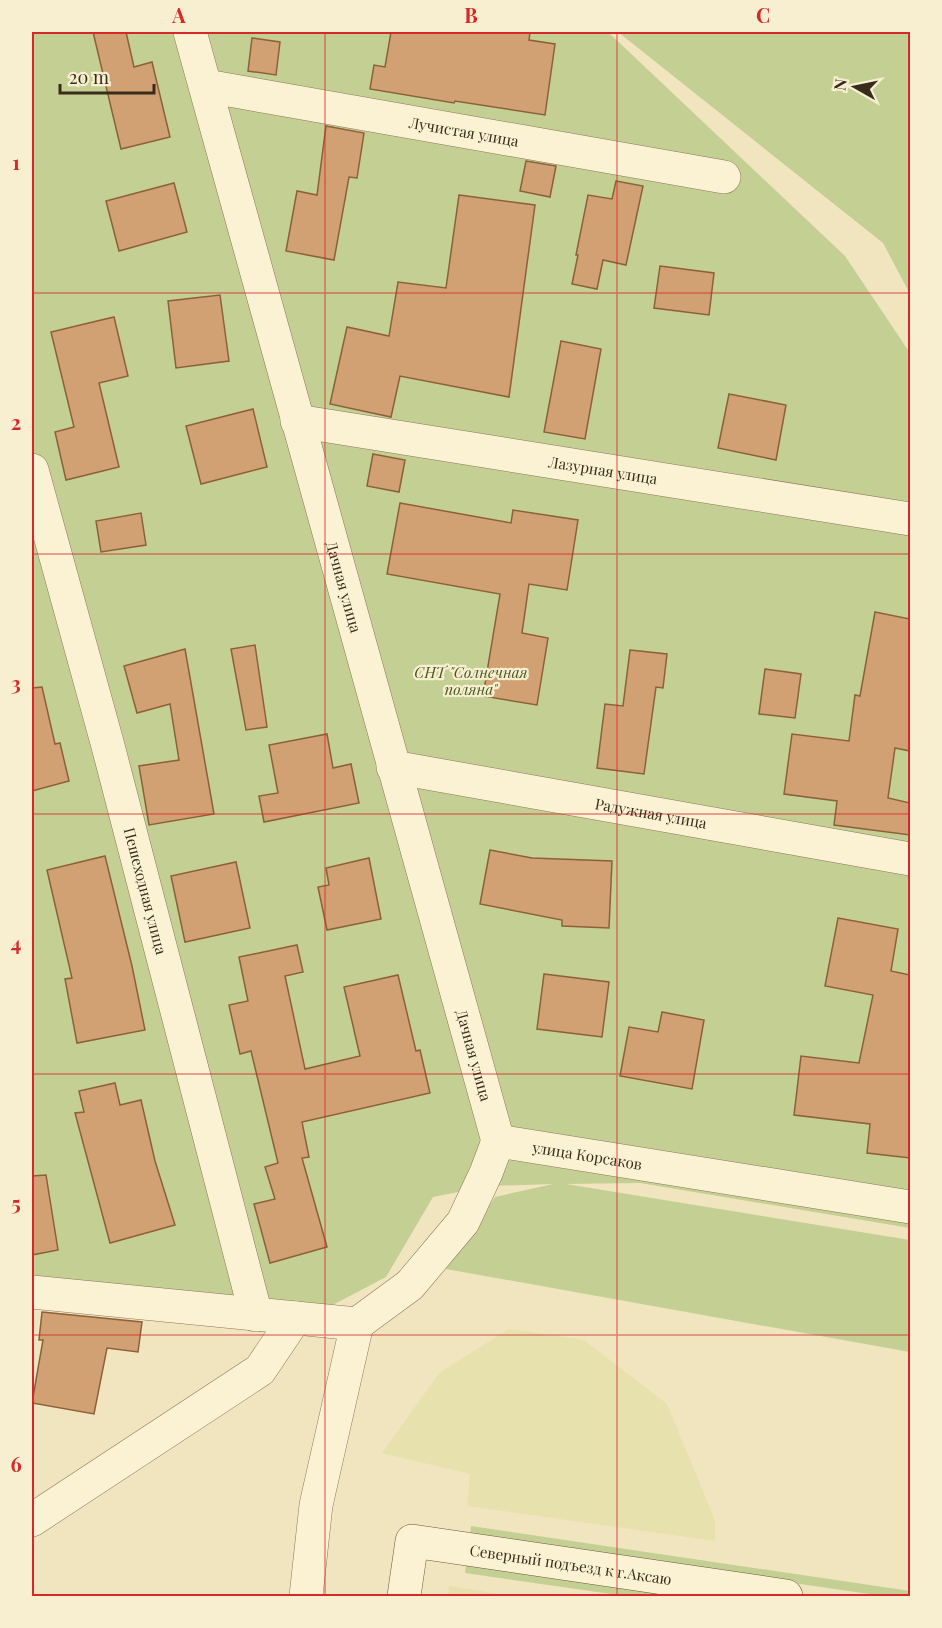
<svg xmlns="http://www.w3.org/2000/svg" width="942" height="1628" font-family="'Playfair Display',serif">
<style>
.farmland{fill:#e7e1ad}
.green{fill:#c4cf93}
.building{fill:#d1a173;stroke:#8c603b;stroke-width:1.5}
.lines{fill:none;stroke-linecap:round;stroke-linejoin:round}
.street-casing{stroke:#8b7657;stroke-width:34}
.secondary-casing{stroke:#6d573a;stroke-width:34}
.street{stroke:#fbf2d4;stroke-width:33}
.secondary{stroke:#fbf2d4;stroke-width:33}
.grid{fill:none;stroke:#d62828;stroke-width:1.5;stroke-opacity:0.55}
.labels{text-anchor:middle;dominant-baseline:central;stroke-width:4.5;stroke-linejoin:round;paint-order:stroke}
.street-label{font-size:15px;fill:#3a2c1c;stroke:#f8efd0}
.park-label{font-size:15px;font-style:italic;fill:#465721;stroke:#f8efd0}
.neatline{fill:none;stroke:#d62828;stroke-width:2}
.grid-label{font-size:20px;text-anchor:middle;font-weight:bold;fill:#d62828}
</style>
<rect width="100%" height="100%" fill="#f1e5c0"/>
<path class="farmland" d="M 509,1329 L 584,1340 L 667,1404 L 715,1520 L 715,1541 L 467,1506 L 470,1474 L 382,1453 L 440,1372 Z
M 449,1586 L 513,1596 L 448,1596 Z"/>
<path class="green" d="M 32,32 L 608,32 L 845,256 L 910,353 L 910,1228 L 640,1183 L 566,1184 L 910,1240 L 910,1352 L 446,1269 L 495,1197 L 553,1184 L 488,1186 L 433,1197 L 386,1277 L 285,1330 L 32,1307 Z
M 618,32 L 910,32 L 910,294 L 883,243 Z
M 471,1526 L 910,1591 L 910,1596 L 883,1596 L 470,1536 Z
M 466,1564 L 689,1596 L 625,1596 L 465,1573 Z"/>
<path class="building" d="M 93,32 L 126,32 L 134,67 L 152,62 L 170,137 L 121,149 Z
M 391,32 L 530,32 L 529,40 L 555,44 L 545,115 L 455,101 L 454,103 L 370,89 L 374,65 L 385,67 Z
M 252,38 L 280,42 L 276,75 L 248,71 Z
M 326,126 L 364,133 L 357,178 L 349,177 L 334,260 L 286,251 L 297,191 L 317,195 Z
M 526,161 L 556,166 L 550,197 L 520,191 Z
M 616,181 L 643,186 L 626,265 L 603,260 L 597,289 L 572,284 L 578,255 L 576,255 L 588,195 L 612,199 Z
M 174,183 L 187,232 L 119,251 L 106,201 Z
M 459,195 L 535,205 L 509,397 L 400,376 L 391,417 L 330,404 L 347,327 L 389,336 L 398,282 L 446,288 Z
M 660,266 L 714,273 L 709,315 L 654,308 Z
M 220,295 L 229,361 L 176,368 L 168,301 Z
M 114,317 L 128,376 L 99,383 L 119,467 L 66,480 L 55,432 L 74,427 L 51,332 Z
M 561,341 L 601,349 L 585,439 L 544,432 Z
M 729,394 L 786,405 L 776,460 L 718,448 Z
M 253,409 L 267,467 L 201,484 L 186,426 Z
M 373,454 L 405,460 L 399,492 L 367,486 Z
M 400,503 L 511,523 L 513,510 L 578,520 L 567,590 L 529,584 L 522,633 L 548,638 L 537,705 L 483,696 L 500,594 L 387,574 Z
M 141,513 L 146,545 L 101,552 L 96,521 Z
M 875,612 L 910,619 L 910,751 L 895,748 L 888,798 L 910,803 L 910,835 L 834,825 L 837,801 L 784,794 L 792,734 L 849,741 L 855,695 L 860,696 Z
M 255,645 L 267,727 L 246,730 L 231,649 Z
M 185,649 L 214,814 L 149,825 L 139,766 L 179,760 L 170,704 L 137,713 L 124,666 Z
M 630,650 L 667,654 L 663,688 L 656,687 L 644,774 L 597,768 L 605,704 L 623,706 Z
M 765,669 L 801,674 L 795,718 L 759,714 Z
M 42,687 L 55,744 L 60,743 L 69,781 L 32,791 L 32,688 Z
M 327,734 L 333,768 L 351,764 L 359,803 L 264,822 L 259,796 L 278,793 L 269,745 Z
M 490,850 L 532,858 L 612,861 L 609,928 L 562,926 L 562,920 L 480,904 Z
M 105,856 L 132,966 L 145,1030 L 77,1043 L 65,979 L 72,978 L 47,870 Z
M 369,858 L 381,919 L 327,930 L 318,887 L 329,885 L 326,868 Z
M 236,862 L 250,928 L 185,942 L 171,876 Z
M 838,918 L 898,929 L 891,971 L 910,975 L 910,1158 L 867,1153 L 870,1124 L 794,1115 L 801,1056 L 859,1063 L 873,995 L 825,986 Z
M 297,945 L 303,972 L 285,976 L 305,1069 L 360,1056 L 344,987 L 398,975 L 416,1051 L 420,1050 L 430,1093 L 302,1122 L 309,1157 L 302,1158 L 327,1247 L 270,1263 L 254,1204 L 275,1199 L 265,1167 L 278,1163 L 251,1051 L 240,1054 L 229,1005 L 248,1001 L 239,957 Z
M 544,974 L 609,982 L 602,1037 L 537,1029 Z
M 662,1012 L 704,1020 L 692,1089 L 620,1076 L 629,1027 L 658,1032 Z
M 115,1083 L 120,1105 L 141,1100 L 155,1161 L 175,1225 L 110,1243 L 75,1113 L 84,1112 L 79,1091 Z
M 46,1175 L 58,1250 L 32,1255 L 32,1176 Z
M 42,1312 L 142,1322 L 138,1352 L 107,1348 L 94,1414 L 32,1403 L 43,1340 L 39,1340 Z"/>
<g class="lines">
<defs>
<g id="street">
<path id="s1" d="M 190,32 L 498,1141"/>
<path id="s2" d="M 206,86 L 724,177"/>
<path id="s3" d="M 297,421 L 910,519"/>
<path id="s4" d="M 32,470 L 108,746 L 256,1315"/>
<path id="s5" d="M 393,767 L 910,859"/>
<path d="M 32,1292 L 357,1324"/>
<path id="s6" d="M 357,1324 L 410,1285 L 463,1222 L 486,1173 L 498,1141 L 910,1207"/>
<path d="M 32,1520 L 260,1370 L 295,1318"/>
<path d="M 306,1596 L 316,1505 L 357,1324"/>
</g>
<g id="secondary">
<path id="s7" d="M 404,1596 L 412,1541 L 786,1596"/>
</g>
</defs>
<use href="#street" class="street-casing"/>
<use href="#secondary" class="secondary-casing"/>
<use href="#street" class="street"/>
<use href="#secondary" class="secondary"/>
</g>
<path class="grid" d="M 325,32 L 325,1596M 617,32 L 617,1596M 32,293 L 910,293M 32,554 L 910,554M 32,814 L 910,814M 32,1074 L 910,1074M 32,1335 L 910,1335"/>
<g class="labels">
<g class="street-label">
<text stroke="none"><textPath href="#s2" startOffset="262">Лучистая улица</textPath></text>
<text stroke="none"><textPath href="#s3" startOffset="310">Лазурная улица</textPath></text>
<text stroke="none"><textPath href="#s1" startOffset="576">Дачная улица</textPath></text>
<text stroke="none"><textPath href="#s5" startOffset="262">Радужная улица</textPath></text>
<text stroke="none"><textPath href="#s4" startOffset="436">Пешеходная улица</textPath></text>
<text stroke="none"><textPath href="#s1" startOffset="1062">Дачная улица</textPath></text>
<text stroke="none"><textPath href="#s6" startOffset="327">улица Корсаков</textPath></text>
<text stroke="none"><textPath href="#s7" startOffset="216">Северный подъезд к г.Аксаю</textPath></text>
</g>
<g class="park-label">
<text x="471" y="672">СНТ "Солнечная<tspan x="471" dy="17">поляна"</tspan></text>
</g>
</g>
<rect width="942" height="1628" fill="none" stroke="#f8efd0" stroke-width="66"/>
<g transform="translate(855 87) rotate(279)" stroke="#f8efd0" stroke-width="4.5" paint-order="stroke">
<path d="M0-4.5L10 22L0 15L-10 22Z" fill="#3a2c1c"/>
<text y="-9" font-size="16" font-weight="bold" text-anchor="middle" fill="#3a2c1c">N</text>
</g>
<path d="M60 84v9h94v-9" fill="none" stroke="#3a2c1c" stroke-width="3"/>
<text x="69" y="84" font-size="18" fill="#3a2c1c" stroke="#f8efd0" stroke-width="4.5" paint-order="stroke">20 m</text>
<rect x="33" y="33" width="876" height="1562" class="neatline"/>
<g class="grid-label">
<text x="179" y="23">A</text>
<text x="471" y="23">B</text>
<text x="763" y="23">C</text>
<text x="16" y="170">1</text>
<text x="16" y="430">2</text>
<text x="16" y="691">3</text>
<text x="16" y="951">4</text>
<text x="16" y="1211">5</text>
<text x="16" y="1472">6</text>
</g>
</svg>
